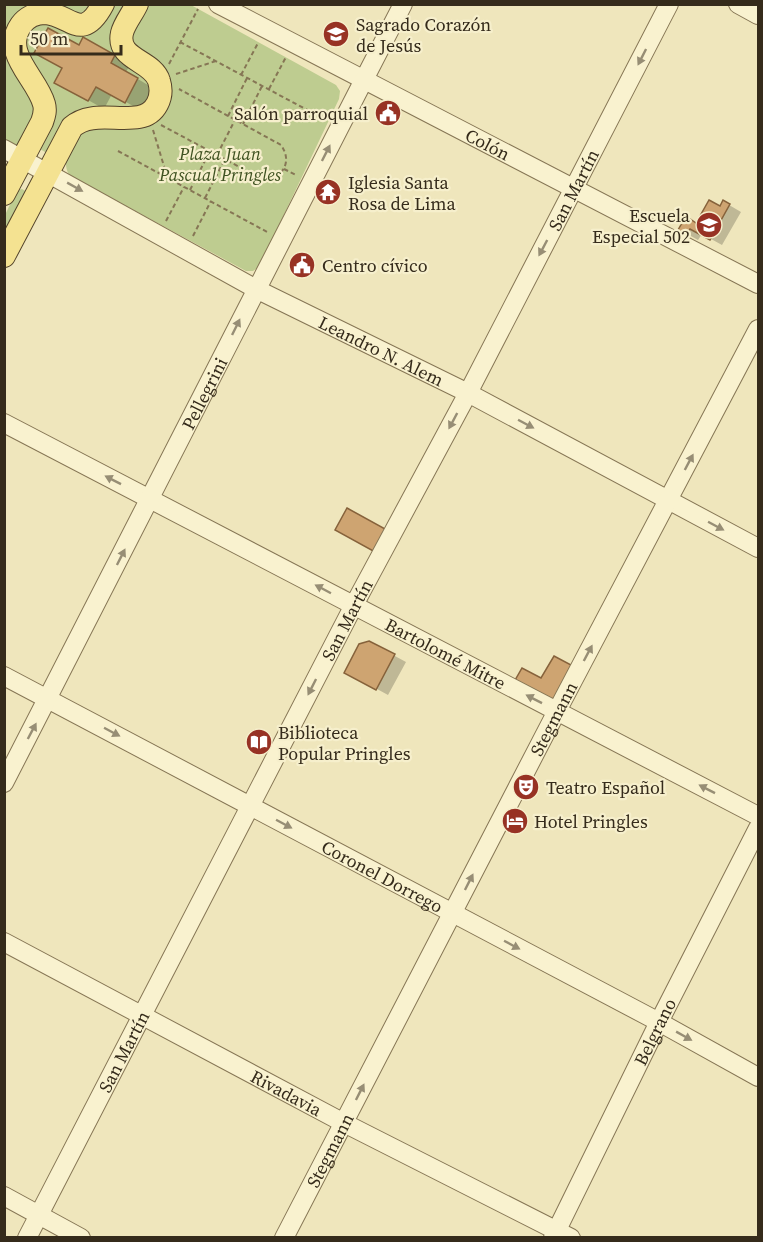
<svg xmlns="http://www.w3.org/2000/svg" width="763" height="1242" font-family="'Source Serif 4',serif">
<style>
.green{fill:#becc90}
.shadow{fill:#0003}
.building{fill:#cea471;stroke:#86623b;stroke-width:1.5}
.lines{fill:none;stroke-linecap:round;stroke-linejoin:round}
.minor-casing{stroke:#867655;stroke-width:20}
.major-casing{stroke:#53432a;stroke-width:24}
.path{stroke:#867655;stroke-width:2;stroke-dasharray:4.5 3;stroke-linecap:butt}
.minor{stroke:#f9f2cf;stroke-width:18}
.major{stroke:#f4e291;stroke-width:22}
.oneway{fill:#978e75}
.labels{text-anchor:middle;dominant-baseline:central;stroke-width:4.5;stroke-linejoin:round;paint-order:stroke}
.poi-label{font-size:18px;fill:#352b1b;stroke:#f6efcc;text-anchor:start}
.street-label{font-size:18px;fill:#352b1b;stroke:#f6efcc}
.park-label{font-size:18px;font-style:italic;fill:#3f5221;stroke:#f6efcc}
</style>
<rect width="100%" height="100%" fill="#efe6bc"/>
<path class="green" d="M 4,5 L 95,5 L 86,15 L 17,19 L 39,101 L 20,145 L 16,146 L 5,142 Z
M 109,5 L 128,5 L 118,24 L 152,77 L 148,106 L 114,111 L 49,152 L 45,152 L 40,149 L 50,113 L 20,37 L 33,22 L 63,26 Z
M 146,5 L 191,5 L 336,85 L 340,91 L 339,99 L 259,267 L 253,271 L 246,271 L 69,175 C 61,161 71,146 76,132 L 163,105 L 128,42 Z
M 22,189 L 27,192 L 5,240 L 5,215 L 17,190 Z"/>
<path class="shadow" d="M 84,39 L 130,65 L 126,72 L 153,88 L 140,110 L 112,94 L 104,109 L 56,82 Z
M 724,202 L 741,212 L 722,245 L 702,234 L 698,240 L 680,230 L 697,225 L 720,208 Z
M 369,642 L 406,662 L 388,695 L 357,678 Z"/>
<path class="building" d="M 48,28 L 79,45 L 83,37 L 115,55 L 111,63 L 138,78 L 125,103 L 96,87 L 88,101 L 54,83 L 62,68 L 34,53 Z
M 709,200 L 720,206 L 723,200 L 730,204 L 710,240 L 690,229 L 686,235 L 678,230 L 686,216 L 696,223 Z
M 347,508 L 387,530 L 375,552 L 335,530 Z
M 369,641 L 395,654 L 376,690 L 344,673 L 359,644 Z
M 554,656 L 573,666 L 556,698 L 546,700 L 514,682 L 522,668 L 541,678 Z"/>
<g class="lines">
<defs>
<g id="minor">
<path id="s1" d="M 218,4 L 758,284"/>
<path d="M 738,4 L 758,15"/>
<path id="s2" d="M 4,149 L 256,289 L 468,393 L 758,548"/>
<path id="s3" d="M 4,423 L 758,816"/>
<path id="s4" d="M 4,676 L 659,1022 L 758,1077"/>
<path id="s5" d="M 4,783 C 139,524 269,263 403,4"/>
<path id="s6" d="M 4,942 L 344,1123 L 571,1238"/>
<path d="M 4,1196 L 81,1238"/>
<path id="s7" d="M 27,1238 L 354,605 L 468,393 L 669,4"/>
<path id="s8" d="M 284,1238 L 557,711 L 758,329"/>
<path id="s9" d="M 553,1238 L 659,1022 L 758,828"/>
</g>
<path id="major" d="M 4,194 L 42,122 C 44,116 46,111 44,104 C 37,78 1,53 21,25 C 26,18 35,13 45,13 C 70,14 82,44 103,4
M 4,256 L 72,127 C 90,111 117,121 139,117 C 156,114 164,97 159,81 C 153,60 116,60 122,33 C 124,24 133,13 137,4"/>
</defs>
<use href="#minor" class="minor-casing"/>
<use href="#major" class="major-casing"/>
<path class="path" d="M 180,42 L 326,120
M 169,64 L 198,9
M 176,74 L 216,61
M 241,75 L 258,43
M 269,89 L 286,57
M 228,116 L 247,78
M 243,124 L 262,86
M 161,125 L 260,178 L 273,178 C 287,171 290,158 281,145 L 179,89
M 153,130 L 167,176
M 118,151 L 269,233
M 217,155 L 235,120
M 284,169 L 296,175
M 190,190 L 210,151
M 205,198 L 225,159
M 166,221 L 184,187
M 193,236 L 211,201"/>
<use href="#minor" class="minor"/>
<use href="#major" class="major"/>
</g>
<defs><path id="oneway-solid" d="M-6-.8H1V-3.2L6.5 0L1 3.2V.8H-6Z" transform="scale(1.5)"/></defs>
<g class="oneway">
<use href="#oneway-solid" transform="translate(642 57) rotate(117)"/>
<use href="#oneway-solid" transform="translate(326 153) rotate(-63)"/>
<use href="#oneway-solid" transform="translate(75 187) rotate(29)"/>
<use href="#oneway-solid" transform="translate(543 248) rotate(118)"/>
<use href="#oneway-solid" transform="translate(236 327) rotate(-64)"/>
<use href="#oneway-solid" transform="translate(453 421) rotate(118)"/>
<use href="#oneway-solid" transform="translate(526 424) rotate(28)"/>
<use href="#oneway-solid" transform="translate(689 462) rotate(-62)"/>
<use href="#oneway-solid" transform="translate(113 480) rotate(-153)"/>
<use href="#oneway-solid" transform="translate(716 526) rotate(28)"/>
<use href="#oneway-solid" transform="translate(121 557) rotate(-63)"/>
<use href="#oneway-solid" transform="translate(323 589) rotate(-152)"/>
<use href="#oneway-solid" transform="translate(588 653) rotate(-62)"/>
<use href="#oneway-solid" transform="translate(312 687) rotate(117)"/>
<use href="#oneway-solid" transform="translate(534 699) rotate(-153)"/>
<use href="#oneway-solid" transform="translate(32 731) rotate(-62)"/>
<use href="#oneway-solid" transform="translate(112 732) rotate(28)"/>
<use href="#oneway-solid" transform="translate(707 789) rotate(-153)"/>
<use href="#oneway-solid" transform="translate(284 824) rotate(28)"/>
<use href="#oneway-solid" transform="translate(469 882) rotate(-63)"/>
<use href="#oneway-solid" transform="translate(512 945) rotate(28)"/>
<use href="#oneway-solid" transform="translate(684 1036) rotate(29)"/>
<use href="#oneway-solid" transform="translate(360 1092) rotate(-63)"/>
</g>
<defs>
<symbol id="school-disc" viewBox="-11 -11 22 22"><circle r="9.5" fill="#973224" stroke="#f6efcc"/><path d="M0-5L7-2L0 1L-7-2ZM-4 1L0 2.5L4 1V4Q0 6-4 4Z" fill="#fff"/></symbol>
<symbol id="civic-disc" viewBox="-11 -11 22 22"><circle r="9.5" fill="#973224" stroke="#f6efcc"/><path d="M-.6-6.5H3V-4.5H.6V-3L4-1V1h2V6H-6V1h2V-1L-.6-3ZM-1.2 2.5V6h2.4V2.5Z" fill="#fff"/></symbol>
<symbol id="temple-disc" viewBox="-11 -11 22 22"><circle r="9.5" fill="#973224" stroke="#f6efcc"/><path d="M0-6L5-2H3V0L6.5 2.5H4V6H1.5V3h-3V6H-4V2.5H-6.5L-3 0V-2H-5Z" fill="#fff"/></symbol>
<symbol id="library-disc" viewBox="-11 -11 22 22"><circle r="9.5" fill="#973224" stroke="#f6efcc"/><path d="M-6-4Q-3-5.5-.7-3.5V5Q-3 3-6 4ZM6-4Q3-5.5 .7-3.5V5Q3 3 6 4Z" fill="#fff"/></symbol>
<symbol id="theatre-disc" viewBox="-11 -11 22 22"><circle r="9.5" fill="#973224" stroke="#f6efcc"/><path d="M-5-5.5Q0-4 5-5.5V0Q5 5 0 6Q-5 5-5 0ZM-3.3-2.5H-1v1.5H-3.3ZM1-2.5H3.3v1.5H1ZM-2.8 1Q0 5.5 2.8 1Z" fill="#fff"/></symbol>
<symbol id="hotel-disc" viewBox="-11 -11 22 22"><circle r="9.5" fill="#973224" stroke="#f6efcc"/><path d="M-6-4.5h1.5V1H6V5H4.5V3h-9V5H-6ZM-4 0a1.8 1.8 0 1 1 3.6 0ZM.5 0V-2.5h3Q6-2.5 6 0Z" fill="#fff"/></symbol>
</defs>
<g fill-rule="evenodd">
<use href="#school-disc" x="321" y="19" width="30" height="30"/>
<use href="#civic-disc" x="373" y="98" width="30" height="30"/>
<use href="#temple-disc" x="313" y="177" width="30" height="30"/>
<use href="#school-disc" x="694" y="210" width="30" height="30"/>
<use href="#civic-disc" x="287" y="250" width="30" height="30"/>
<use href="#library-disc" x="244" y="727" width="30" height="30"/>
<use href="#theatre-disc" x="511" y="772" width="30" height="30"/>
<use href="#hotel-disc" x="500" y="806" width="30" height="30"/>
</g>
<g class="labels">
<g class="poi-label">
<text x="356" y="24">Sagrado Corazón<tspan x="356" dy="21">de Jesús</tspan></text>
<text x="368" y="113" text-anchor="end">Salón parroquial</text>
<text x="348" y="182">Iglesia Santa<tspan x="348" dy="21">Rosa de Lima</tspan></text>
<text x="690" y="215" text-anchor="end">Escuela<tspan x="690" dy="21">Especial 502</tspan></text>
<text x="322" y="265">Centro cívico</text>
<text x="278" y="732">Biblioteca<tspan x="278" dy="21">Popular Pringles</tspan></text>
<text x="546" y="787">Teatro Español</text>
<text x="534" y="821">Hotel Pringles</text>
</g>
<g class="street-label">
<text stroke="none"><textPath href="#s1" startOffset="304">Colón</textPath></text>
<text stroke="none"><textPath href="#s7" startOffset="1182">San Martín</textPath></text>
<text stroke="none"><textPath href="#s2" startOffset="428">Leandro N. Alem</textPath></text>
<text stroke="none"><textPath href="#s5" startOffset="438">Pellegrini</textPath></text>
<text stroke="none"><textPath href="#s7" startOffset="696">San Martín</textPath></text>
<text stroke="none"><textPath href="#s3" startOffset="498">Bartolomé Mitre</textPath></text>
<text stroke="none"><textPath href="#s8" startOffset="585">Stegmann</textPath></text>
<text stroke="none"><textPath href="#s4" startOffset="428">Coronel Dorrego</textPath></text>
<text stroke="none"><textPath href="#s9" startOffset="230">Belgrano</textPath></text>
<text stroke="none"><textPath href="#s7" startOffset="210">San Martín</textPath></text>
<text stroke="none"><textPath href="#s6" startOffset="320">Rivadavia</textPath></text>
<text stroke="none"><textPath href="#s8" startOffset="99">Stegmann</textPath></text>
</g>
<g class="park-label">
<text x="220" y="153">Plaza Juan<tspan x="220" dy="21">Pascual Pringles</tspan></text>
</g>
</g>
<rect width="763" height="1242" fill="none" stroke="#352b1b" stroke-width="12"/>
<path d="M21 45v9h100v-9" fill="none" stroke="#352b1b" stroke-width="3"/>
<text x="30" y="45" font-size="18" fill="#352b1b" stroke="#f6efcc" stroke-width="4.5" paint-order="stroke">50 m</text>
</svg>
